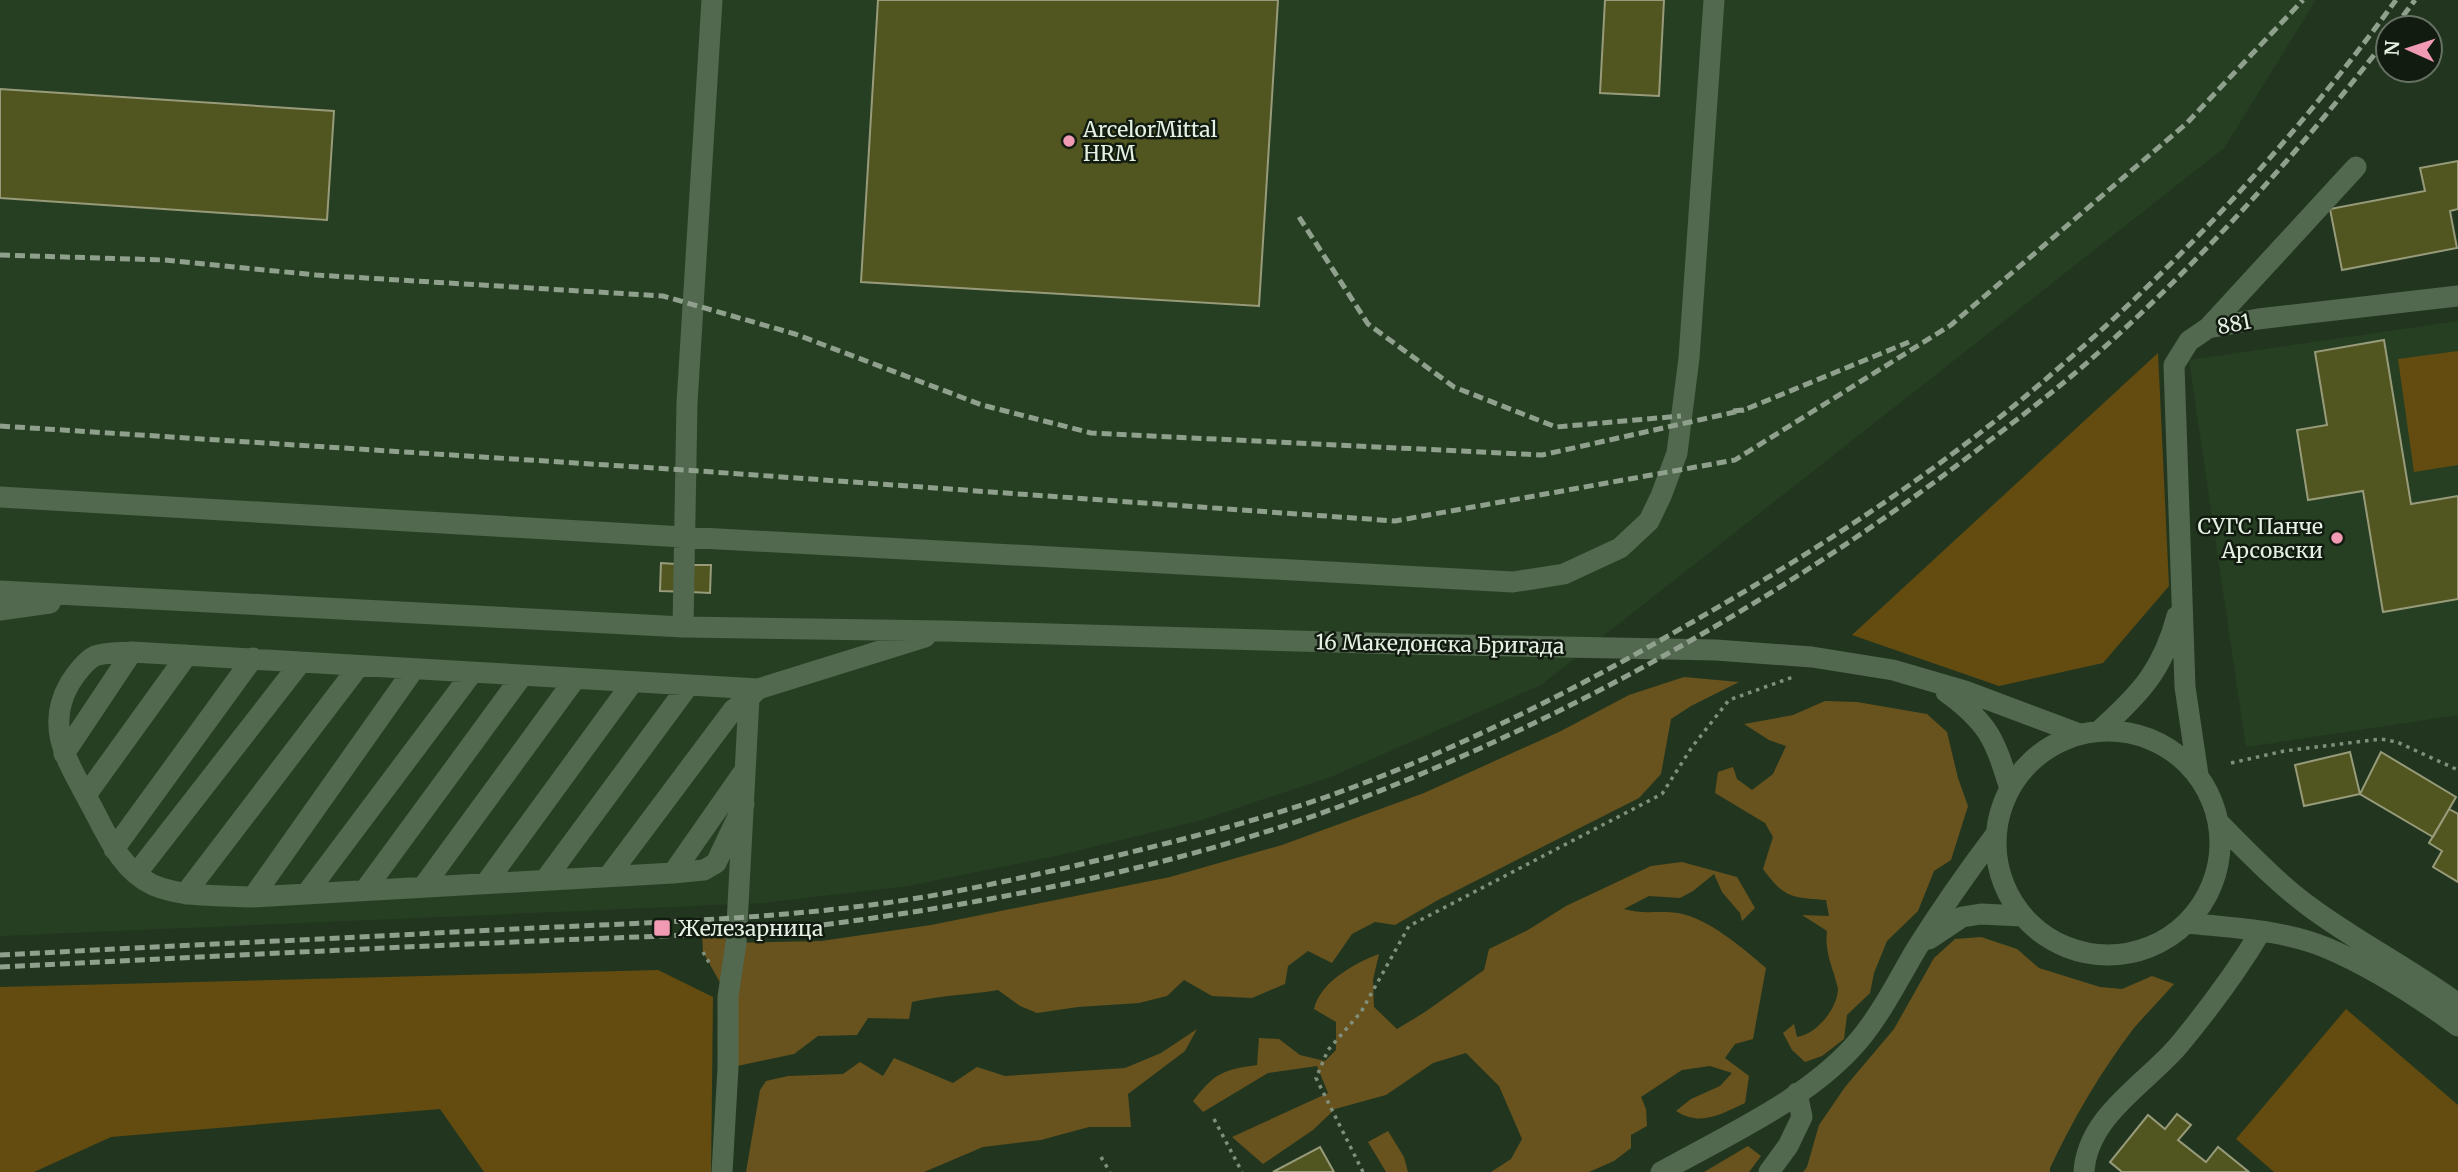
<svg xmlns="http://www.w3.org/2000/svg" width="2458" height="1172" font-family="Merriweather,serif">
<style>
.built{fill:#263f22}
.green{fill:#644c11}
.forest{fill:#68521e}
.building{fill:#515520;stroke:#979b7a;stroke-width:2}
.lines{fill:none;stroke-linecap:round;stroke-linejoin:round}
.path{stroke:#80907d;stroke-width:3.5;stroke-dasharray:3.5 5;stroke-linecap:butt}
.minor{stroke:#52684f;stroke-width:21}
.rail{stroke:#8fa08d;stroke-width:5;stroke-dasharray:10 5;stroke-linecap:butt}
.poi-dot{fill:#f19ab4;stroke:#121b10;stroke-width:2.5}
.labels{text-anchor:middle;dominant-baseline:central;stroke-width:5;stroke-linejoin:round;paint-order:stroke}
.poi-label{font-size:21px;fill:#e5f2e3;stroke:#121b10;text-anchor:start}
.street-label{font-size:21px;fill:#e5f2e3;stroke:#121b10}
</style>
<rect width="100%" height="100%" fill="#22361f"/>
<path class="built" d="M 0,0 L 2316,0 L 2224,148 L 1541,685 L 1333,776 L 1198,821 L 1060,855 L 908,886 L 762,903 L 0,936 Z
M 2458,321 L 2458,715 L 2246,747 L 2189,360 Z"/>
<path class="green" d="M 2458,351 L 2458,465 L 2414,472 L 2398,359 Z
M 2158,353 L 2169,586 L 2103,663 L 1999,686 L 1852,635 Z
M 658,970 L 713,997 L 711,1172 L 484,1172 L 440,1109 L 111,1137 L 34,1172 L 0,1172 L 0,987 Z
M 2346,1009 L 2458,1105 L 2458,1172 L 2274,1172 L 2236,1139 Z"/>
<path class="forest" d="M 1684,677 L 1739,682 L 1691,706 L 1671,719 L 1661,774 L 1639,798 L 1438,900 L 1395,925 L 1375,922 L 1352,934 L 1332,963 L 1308,951 L 1288,966 L 1285,984 L 1252,998 L 1212,996 L 1184,980 L 1167,996 L 1139,1003 L 1078,1007 L 1037,1013 L 1020,1006 L 998,990 C 969,995 941,995 912,1002 L 909,1019 L 868,1018 L 857,1035 L 818,1036 L 794,1054 L 728,1068 L 728,997 L 703,952 L 702,933 L 725,931 L 726,943 L 821,941 L 931,925 L 1170,877 L 1282,845 L 1424,793 L 1561,731 L 1629,695 Z
M 1825,701 L 1857,702 L 1927,714 L 1947,732 L 1958,778 L 1968,806 L 1951,860 L 1934,871 L 1918,911 L 1887,941 L 1874,973 L 1870,993 L 1847,1015 L 1844,1039 L 1822,1056 L 1805,1062 L 1792,1050 L 1783,1033 L 1794,1024 L 1797,1037 C 1816,1034 1836,1011 1838,990 C 1838,986 1835,979 1834,974 C 1829,959 1825,946 1827,931 L 1802,915 L 1829,916 L 1826,900 C 1792,897 1785,899 1763,869 L 1773,837 L 1765,823 L 1715,793 L 1718,772 L 1733,767 L 1737,779 L 1752,790 L 1773,774 L 1786,746 L 1769,740 L 1744,724 L 1793,715 Z
M 1682,862 L 1737,877 L 1755,908 L 1742,921 L 1740,913 L 1722,892 L 1714,874 L 1693,891 L 1680,898 L 1649,896 L 1624,909 C 1644,915 1658,910 1678,913 C 1708,918 1743,948 1766,968 L 1753,1039 L 1735,1044 L 1725,1058 L 1749,1076 L 1745,1103 C 1721,1114 1701,1127 1676,1111 L 1691,1099 L 1720,1086 L 1732,1073 L 1710,1066 L 1682,1070 L 1641,1097 L 1646,1109 L 1647,1126 L 1631,1135 L 1631,1148 L 1614,1161 L 1589,1172 L 1491,1172 L 1511,1159 L 1522,1139 L 1499,1086 L 1466,1053 L 1433,1063 L 1386,1095 L 1335,1109 L 1313,1130 L 1263,1164 L 1232,1137 L 1328,1093 L 1317,1066 L 1268,1073 L 1203,1112 L 1193,1101 C 1215,1073 1222,1070 1257,1065 L 1259,1038 L 1279,1039 L 1300,1055 L 1325,1061 L 1336,1050 L 1336,1022 L 1314,1009 C 1320,982 1355,963 1379,954 L 1373,980 L 1374,1007 L 1397,1029 L 1425,1012 L 1484,970 L 1489,949 L 1528,930 L 1566,906 L 1651,866 Z
M 1981,937 L 2017,949 L 2039,968 L 2100,987 L 2122,989 L 2152,976 L 2174,984 C 2161,999 2147,1013 2134,1028 C 2101,1071 2073,1119 2050,1168 L 2050,1172 L 1803,1172 L 1807,1167 L 1819,1125 L 1845,1087 L 1894,1029 L 1934,958 L 1955,939 Z
M 1197,1029 L 1185,1051 L 1128,1094 L 1131,1127 L 1089,1127 L 1041,1140 L 983,1147 L 924,1172 L 746,1172 L 760,1090 L 766,1081 L 788,1076 L 843,1074 L 860,1062 L 883,1076 L 894,1058 L 953,1083 L 977,1067 L 1005,1076 L 1125,1068 L 1161,1053 Z
M 1388,1131 L 1404,1157 L 1408,1172 L 1386,1172 L 1368,1142 Z
M 1748,1146 L 1761,1156 L 1749,1172 L 1704,1172 Z"/>
<path class="building" d="M 878,0 L 1278,0 L 1259,306 L 861,282 Z
M 1605,0 L 1664,0 L 1659,96 L 1600,93 Z
M 0,89 L 334,111 L 327,220 L 0,198 Z
M 2458,161 L 2458,209 L 2450,211 L 2457,248 L 2342,270 L 2330,209 L 2425,191 L 2420,168 Z
M 2384,340 L 2411,504 L 2458,496 L 2458,599 L 2383,612 L 2363,491 L 2308,500 L 2297,430 L 2327,425 L 2315,352 Z
M 661,563 L 691,565 L 690,592 L 660,591 Z
M 690,565 L 711,565 L 710,593 L 690,592 Z
M 2350,752 L 2360,794 L 2304,806 L 2295,765 Z
M 2381,752 L 2456,797 L 2433,837 L 2360,794 Z
M 2449,809 L 2458,814 L 2458,882 L 2433,867 L 2442,851 L 2429,843 Z
M 2177,1114 L 2191,1125 L 2178,1140 L 2206,1162 L 2218,1147 L 2249,1172 L 2122,1172 L 2110,1162 L 2148,1115 L 2165,1129 Z
M 1320,1147 L 1334,1172 L 1273,1172 Z"/>
<g class="lines">
<path class="path" d="M 2231,763 L 2284,751 L 2381,739 L 2397,742 L 2458,770
M 703,952 L 711,966
M 1214,1119 L 1242,1172
M 1101,1157 L 1110,1172
M 1363,1172 L 1316,1078 L 1328,1050 L 1361,1012 L 1409,926 L 1662,794 L 1692,747 L 1729,700 L 1793,677"/>
<path class="minor" d="M 2208,328 L 2356,167
M 0,497 L 683,537 L 1513,582 L 1564,574 L 1620,548 L 1649,521 L 1661,496 L 1677,453 L 1689,358 L 1714,0
M 0,591 L 683,627 L 944,631 L 1405,644 L 1716,650 L 1812,657 L 1893,670 L 1965,691 L 2077,733
M 0,610 L 50,603
M 683,627 L 687,403 L 712,0
M 1946,692 C 1989,723 1995,740 2010,789
M1996 843a112 112 0 1 1 224 0a112 112 0 1 1-224 0Z
M 2099,731 C 2140,694 2163,670 2177,616
M 64,754 L 132,652
M 2198,775 L 2185,687 L 2174,365 L 2189,341 L 2208,328 L 2258,319 L 2458,296
M 86,795 L 187,655
M 744,804 L 716,863 L 704,870 L 673,873 L 253,897 C 220,895 184,898 153,885 C 121,870 107,835 92,807 C 70,765 43,729 70,683 C 75,675 86,660 95,656 C 105,652 121,653 132,652 L 758,689
M 2219,823 C 2248,852 2277,883 2310,907 C 2357,942 2411,969 2458,1004
M 114,849 L 253,658
M 673,873 L 745,770
M 136,874 L 301,662
M 608,877 L 733,710 L 749,698
M 545,880 L 688,686
M 486,883 L 632,683
M 423,887 L 575,679
M 365,890 L 522,676
M 307,893 L 472,673
M 185,894 L 359,666
M 253,897 L 414,669
M 2188,923 C 2234,928 2284,930 2327,948 C 2374,968 2417,996 2458,1026
M 1929,939 L 1962,917 L 1981,914 L 2022,916
M 722,1172 L 728,1068 L 728,997 L 736,943 L 749,698 L 758,689 L 925,637
M 1661,1172 C 1727,1135 1811,1098 1860,1039 C 1883,1011 1899,978 1917,948 C 1942,908 1968,871 1996,834
M 1769,1172 L 1788,1146 L 1802,1117 L 1797,1093
M 2084,1172 C 2087,1116 2146,1084 2179,1045 C 2208,1010 2237,971 2261,931"/>
<path class="rail" d="M 2394,28 L 2415,0
M 1299,217 L 1368,324 L 1454,387 L 1556,427 L 1681,416
M 0,255 L 164,260 L 316,275 L 663,296 L 795,334 L 982,405 L 1091,433 L 1542,455 L 1744,410
M 1733,411 L 1744,410 L 1909,342
M 0,426 L 685,470 L 1395,521 L 1735,460 L 1951,325 L 2186,124 L 2303,0
M 0,955 C 171,946 343,938 514,929 C 636,923 758,920 878,904 C 946,895 1012,880 1078,865 C 1161,845 1244,825 1326,797 C 1445,755 1559,698 1668,636 C 1793,565 1917,487 2027,395 C 2166,279 2290,146 2396,0
M 0,967 C 179,958 358,949 537,941 C 639,936 743,936 845,922 C 1012,899 1196,862 1354,801 C 1575,716 1784,597 1972,454 C 2015,421 2058,389 2098,353 C 2205,257 2301,150 2388,37"/>
</g>
<g class="poi-dot">
<circle cx="1069" cy="141" r="7"/>
<circle cx="2337" cy="538" r="7"/>
<rect x="653" y="919" width="18" height="18" rx="3.5"/>
</g>
<g class="labels">
<g class="poi-label">
<text x="1083" y="129">ArcelorMittal<tspan x="1083" dy="24">HRM</tspan></text>
<text x="2323" y="526" text-anchor="end">СУГС Панче<tspan x="2323" dy="24">Арсовски</tspan></text>
<text x="678" y="928">Железарница</text>
</g>
<g class="street-label">
<text transform="translate(2234 324) rotate(-11)">881</text>
<text transform="translate(1440 644) rotate(1)">16 Македонска Бригада</text>
</g>
</g>
<g transform="translate(2409 49) rotate(273)"><circle r="33" fill="#121b10" stroke="#667164" stroke-width="2"/>
<path d="M0-5L12 26L0 18L-12 26Z" fill="#f19ab4"/>
<text y="-10" font-size="19" font-weight="bold" text-anchor="middle" fill="#e5f2e3">N</text>
</g>
</svg>
